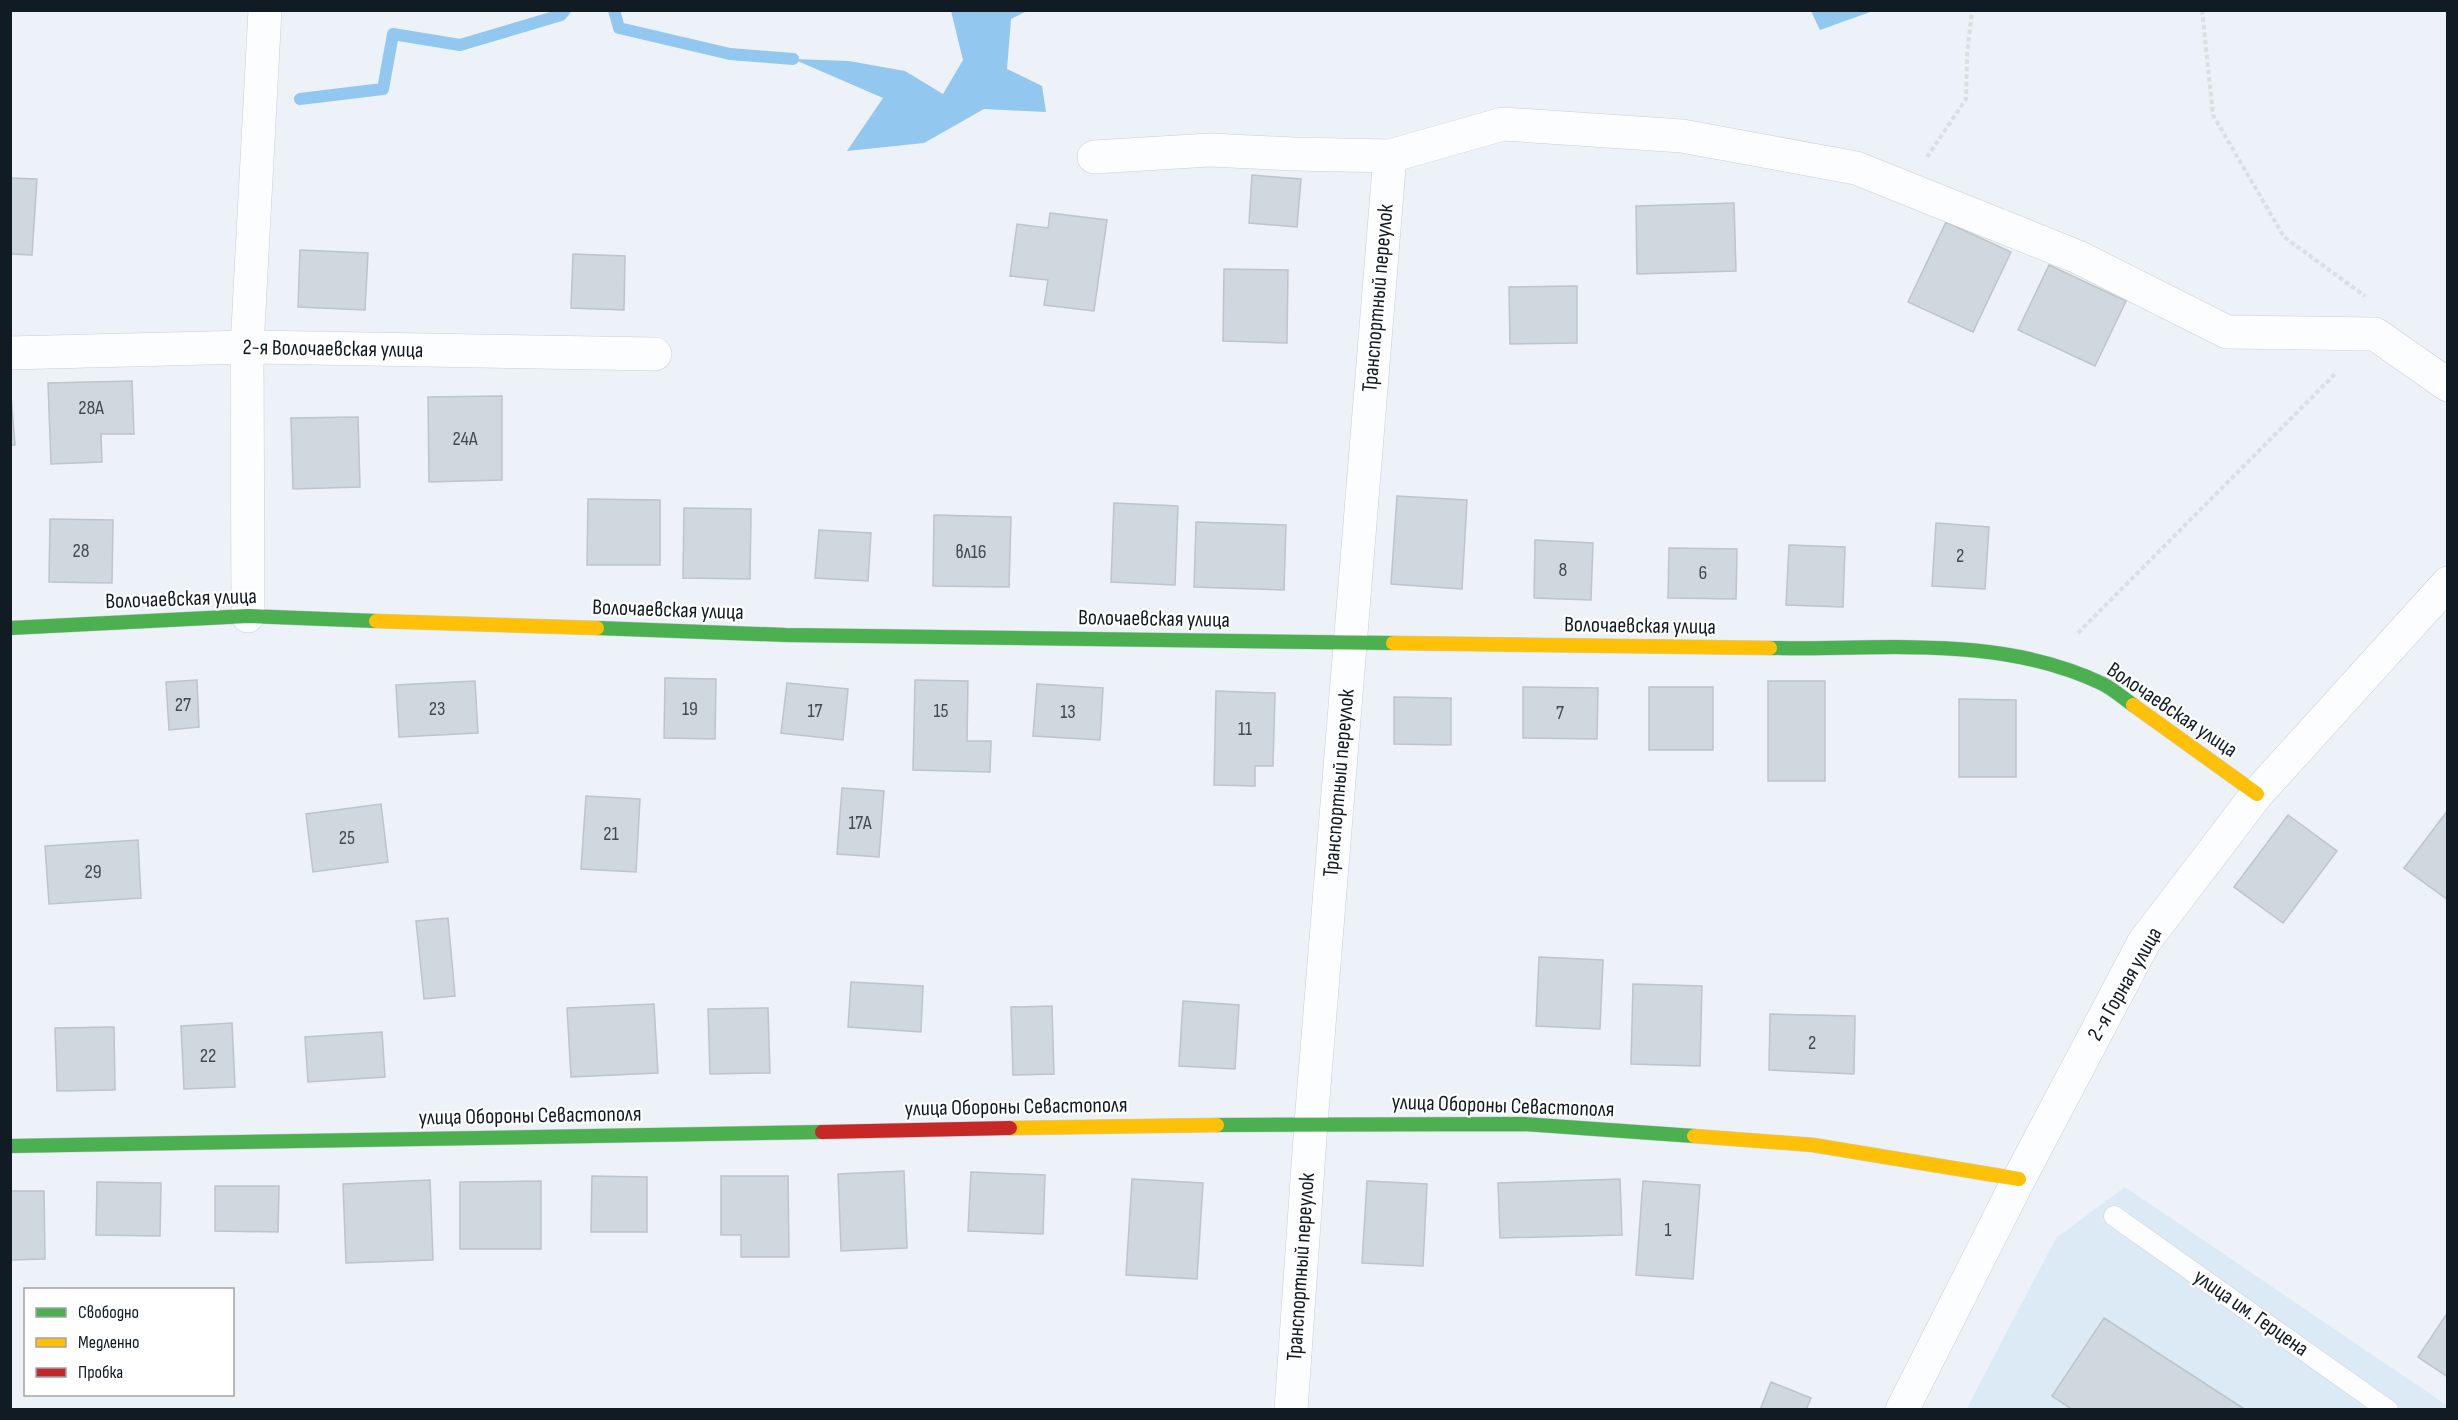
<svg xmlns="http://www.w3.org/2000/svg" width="2458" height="1420" font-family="'Sofia Sans Condensed',sans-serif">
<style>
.built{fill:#dceaf6}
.water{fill:#92c7f0}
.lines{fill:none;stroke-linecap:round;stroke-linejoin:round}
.stream{stroke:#92c7f0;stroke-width:12}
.building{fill:#cfd8de;stroke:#bdc4ca;stroke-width:1.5}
.lane-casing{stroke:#c8cfd7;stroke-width:21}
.street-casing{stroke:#c8cfd7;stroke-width:34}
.fast-casing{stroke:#c8cfd7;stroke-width:15}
.slow-casing{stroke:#c8cfd7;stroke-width:15}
.jam-casing{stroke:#c8cfd7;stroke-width:15}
.path{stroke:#dddee0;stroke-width:4;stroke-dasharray:4.5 3;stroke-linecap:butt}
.lane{stroke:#fcfdfe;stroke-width:20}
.street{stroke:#fcfdfe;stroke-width:33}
.fast{stroke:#4caf50;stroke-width:14}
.slow{stroke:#ffc107;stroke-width:14}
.jam{stroke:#c62828;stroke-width:14}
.labels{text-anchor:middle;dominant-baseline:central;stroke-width:4.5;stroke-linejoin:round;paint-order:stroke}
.number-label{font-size:20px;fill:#404a52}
.street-label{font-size:22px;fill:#111b23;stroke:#fff}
</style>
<rect width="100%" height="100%" fill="#ecf2f7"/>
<path class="built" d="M 2125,1187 L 2448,1406 L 2447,1410 L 1966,1410 L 2056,1238 Z"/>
<path class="water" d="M 951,11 L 1027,11 L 1011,19 L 1007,69 L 1042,86 L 1046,112 L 984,109 L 924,143 L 847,151 L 883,98 L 793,59 L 849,61 L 905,71 L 943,94 L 963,60 Z
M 1811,11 L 1873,11 L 1820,30 Z"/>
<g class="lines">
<path class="stream" d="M 614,10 L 619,28 L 730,54 L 793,59
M 300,99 L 383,89 L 393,34 L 460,45 L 561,15 L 565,10"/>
</g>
<path class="building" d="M 1252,175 L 1301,179 L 1297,227 L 1249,223 Z
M 10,178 L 37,179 L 32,255 L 10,254 Z
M 1734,203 L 1736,271 L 1637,274 L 1636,206 Z
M 1050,213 L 1107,220 L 1094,311 L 1044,305 L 1048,280 L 1010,276 L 1017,224 L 1048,228 Z
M 1946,222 L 2011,252 L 1973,332 L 1908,302 Z
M 300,250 L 368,253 L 365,310 L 298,307 Z
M 573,254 L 625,256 L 624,310 L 571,308 Z
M 2049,265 L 2126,301 L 2095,366 L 2018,330 Z
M 1224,269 L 1288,270 L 1287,343 L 1223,341 Z
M 1577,286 L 1577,343 L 1510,344 L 1509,287 Z
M 132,381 L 134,434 L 101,434 L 102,462 L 51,464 L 48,383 Z
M 10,383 L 15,445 L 10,445 Z
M 502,396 L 502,480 L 429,482 L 428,397 Z
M 358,417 L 360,487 L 293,489 L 291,418 Z
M 1397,496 L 1467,500 L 1462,589 L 1391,584 Z
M 588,499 L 660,500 L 660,565 L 587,565 Z
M 1114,503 L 1178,506 L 1175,585 L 1111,582 Z
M 684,508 L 751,509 L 750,579 L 683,578 Z
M 934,515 L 1011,517 L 1009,587 L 933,586 Z
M 50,519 L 113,520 L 112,583 L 49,582 Z
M 1196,522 L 1286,525 L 1284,590 L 1194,587 Z
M 1936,523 L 1989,527 L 1985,589 L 1932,586 Z
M 819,530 L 871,533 L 868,581 L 815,578 Z
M 1535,540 L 1593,543 L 1591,600 L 1534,598 Z
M 1789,545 L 1845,547 L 1843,607 L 1786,605 Z
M 1669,548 L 1737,549 L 1736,599 L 1668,598 Z
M 665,678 L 716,679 L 715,739 L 664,738 Z
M 197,680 L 199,727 L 169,730 L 166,682 Z
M 915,680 L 968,681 L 967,741 L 991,741 L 990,772 L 913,770 Z
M 475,681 L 478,733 L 399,737 L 396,685 Z
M 1768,681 L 1825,681 L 1825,781 L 1768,781 Z
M 787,683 L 848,689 L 843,740 L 781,733 Z
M 1037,684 L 1103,688 L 1100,740 L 1033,736 Z
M 1523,687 L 1598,688 L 1597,739 L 1523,738 Z
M 1649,687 L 1713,687 L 1713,750 L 1649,750 Z
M 1216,691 L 1275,693 L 1273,766 L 1255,766 L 1255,786 L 1214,785 Z
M 1394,697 L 1451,698 L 1451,745 L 1394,744 Z
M 1959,699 L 2016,700 L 2016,777 L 1959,777 Z
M 842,788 L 884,791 L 879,857 L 837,854 Z
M 586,796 L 640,799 L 636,872 L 581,869 Z
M 381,804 L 388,862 L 313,872 L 306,814 Z
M 2448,810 L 2448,900 L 2404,868 Z
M 2288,815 L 2337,851 L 2283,923 L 2234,887 Z
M 138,840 L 141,898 L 49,904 L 45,846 Z
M 448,918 L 455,996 L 424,999 L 416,921 Z
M 1539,957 L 1603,960 L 1600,1029 L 1536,1026 Z
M 851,982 L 923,986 L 921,1032 L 848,1027 Z
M 1633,984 L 1702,986 L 1700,1066 L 1631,1064 Z
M 1183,1001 L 1239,1005 L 1235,1069 L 1179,1066 Z
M 654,1004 L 658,1073 L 571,1077 L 567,1008 Z
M 1052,1006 L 1054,1074 L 1013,1075 L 1011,1007 Z
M 768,1008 L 770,1073 L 710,1074 L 708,1009 Z
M 1770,1014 L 1855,1016 L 1854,1074 L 1769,1070 Z
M 232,1023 L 235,1087 L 184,1089 L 181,1026 Z
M 114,1027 L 115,1090 L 57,1091 L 55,1028 Z
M 382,1032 L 385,1077 L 308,1082 L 305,1037 Z
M 904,1171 L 907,1248 L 841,1251 L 838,1174 Z
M 971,1172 L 1045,1175 L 1043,1234 L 968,1231 Z
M 592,1176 L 647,1177 L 647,1232 L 591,1232 Z
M 721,1176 L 788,1176 L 789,1257 L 741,1257 L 741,1235 L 721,1235 Z
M 1132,1179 L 1203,1183 L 1197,1279 L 1126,1275 Z
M 1620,1179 L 1622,1235 L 1500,1238 L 1498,1183 Z
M 430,1180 L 433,1260 L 346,1263 L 343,1184 Z
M 541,1181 L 541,1249 L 460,1249 L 460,1182 Z
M 1367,1181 L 1427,1184 L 1423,1266 L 1362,1263 Z
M 1643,1181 L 1700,1185 L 1693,1279 L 1636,1275 Z
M 97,1182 L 161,1183 L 160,1236 L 96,1235 Z
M 215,1186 L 279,1186 L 278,1232 L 215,1231 Z
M 10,1191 L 44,1191 L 45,1259 L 10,1260 Z
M 2448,1312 L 2448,1377 L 2418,1357 Z
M 2104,1318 L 2246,1410 L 2073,1410 L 2052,1396 Z
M 1771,1382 L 1811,1398 L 1806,1410 L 1760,1410 Z"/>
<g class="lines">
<defs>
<path id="lane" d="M 2114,1216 L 2388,1410"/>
<path id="street" d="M 1094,157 L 1210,150 L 1294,154 L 1390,156 L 1503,124 L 1682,136 L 1856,168 L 2078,257 L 2227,332 L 2375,334 L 2448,385
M 10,353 L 247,347 L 655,354
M 248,616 L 247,347 L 265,10
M 1291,1410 L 1311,1123 L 1390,156
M 1902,1410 L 2019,1179 L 2144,942 L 2257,794 L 2448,583"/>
<path id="fast" d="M 10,628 L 248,616 L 376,621
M 597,628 L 786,635 L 1393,643
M 1770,648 C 1880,650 2000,634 2103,684 C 2113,689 2123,698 2133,705
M 1217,1125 L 1523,1124 L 1694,1136
M 10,1146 L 822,1132"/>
<path id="slow" d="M 376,621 L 597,628
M 1393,643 L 1770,648
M 2133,705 L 2257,794
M 1010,1128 L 1217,1125
M 1694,1136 L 1813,1145 L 2019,1179"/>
<path id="jam" d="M 822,1132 L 1010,1128"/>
</defs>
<use href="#lane" class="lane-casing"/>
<use href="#street" class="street-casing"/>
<use href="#fast" class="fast-casing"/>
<use href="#slow" class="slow-casing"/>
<use href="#jam" class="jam-casing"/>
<path class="path" d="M 2202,10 L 2213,115 L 2284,237 L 2365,296
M 1927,157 L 1966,99 L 1967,55 L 1972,10
M 2078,633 L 2337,372"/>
<use href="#lane" class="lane"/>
<use href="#street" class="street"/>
<use href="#fast" class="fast"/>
<use href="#slow" class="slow"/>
<use href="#jam" class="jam"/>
</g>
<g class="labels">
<g class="number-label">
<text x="91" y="408">28А</text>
<text x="465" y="439">24А</text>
<text x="81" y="551">28</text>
<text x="971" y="552">вл16</text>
<text x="1960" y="556">2</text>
<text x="1563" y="570">8</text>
<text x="1703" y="573">6</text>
<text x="183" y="705">27</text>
<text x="437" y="709">23</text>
<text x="690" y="709">19</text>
<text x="815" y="711">17</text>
<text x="941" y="711">15</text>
<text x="1068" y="712">13</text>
<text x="1560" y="713">7</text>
<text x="1245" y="729">11</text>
<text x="860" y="823">17А</text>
<text x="611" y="834">21</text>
<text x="347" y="838">25</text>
<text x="93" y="872">29</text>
<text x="1812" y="1043">2</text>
<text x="208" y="1056">22</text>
<text x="1668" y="1230">1</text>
</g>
<g class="street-label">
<text transform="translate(1378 298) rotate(-85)">Транспортный переулок</text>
<text transform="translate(333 349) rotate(1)">2-я Волочаевская улица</text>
<text transform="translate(181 599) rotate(-2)">Волочаевская улица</text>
<text transform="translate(668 610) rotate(2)">Волочаевская улица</text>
<text transform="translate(1154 619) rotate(1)">Волочаевская улица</text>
<text transform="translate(1640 626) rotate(1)">Волочаевская улица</text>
<text transform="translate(2172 710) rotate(34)">Волочаевская улица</text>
<text transform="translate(1339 783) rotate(-85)">Транспортный переулок</text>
<text transform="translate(2125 984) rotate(-60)">2-я Горная улица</text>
<text transform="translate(1503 1106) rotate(2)">улица Обороны Севастополя</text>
<text transform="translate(1016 1107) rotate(-1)">улица Обороны Севастополя</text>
<text transform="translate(530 1116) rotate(-1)">улица Обороны Севастополя</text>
<text transform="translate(1301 1267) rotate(-86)">Транспортный переулок</text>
<text transform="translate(2251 1313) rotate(35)">улица им. Герцена</text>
</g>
</g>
<rect width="2458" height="1420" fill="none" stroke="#111b23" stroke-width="24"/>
<rect x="24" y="1288" width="210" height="108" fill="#ffffff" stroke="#a0a4a7" stroke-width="1.5"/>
<rect x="36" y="1308" width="30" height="9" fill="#4caf50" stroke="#a0a4a7" stroke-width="1.5"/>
<text x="78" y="1318" font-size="18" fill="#111b23">Свободно</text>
<rect x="36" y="1338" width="30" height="9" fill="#ffc107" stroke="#a0a4a7" stroke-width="1.5"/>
<text x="78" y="1348" font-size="18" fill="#111b23">Медленно</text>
<rect x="36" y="1368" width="30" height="9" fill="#c62828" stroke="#a0a4a7" stroke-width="1.5"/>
<text x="78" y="1378" font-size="18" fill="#111b23">Пробка</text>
</svg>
